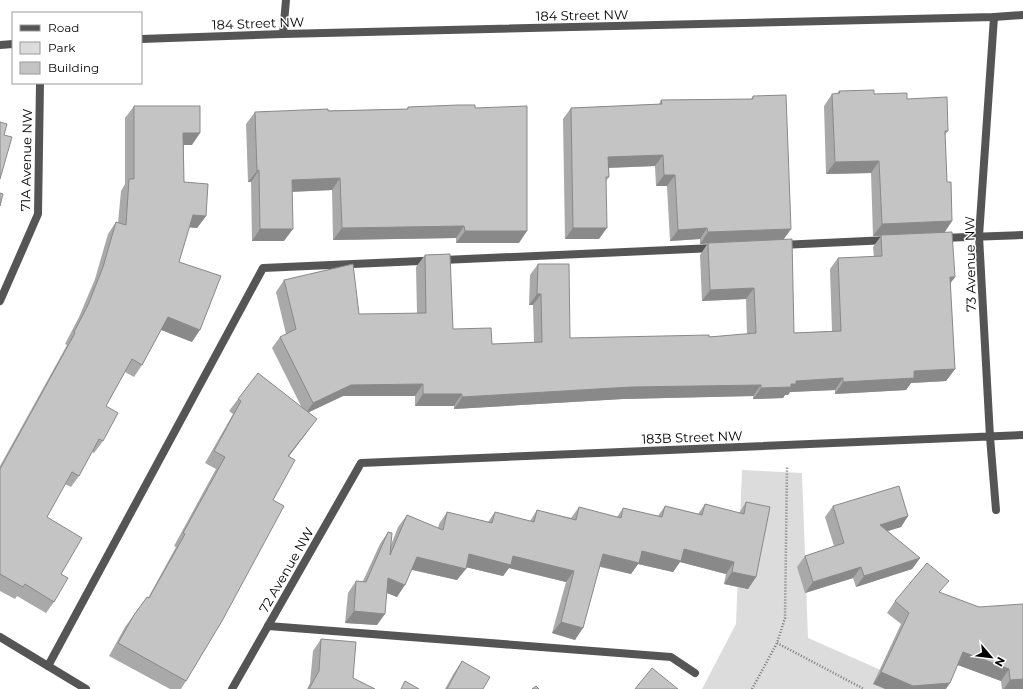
<svg xmlns="http://www.w3.org/2000/svg" width="1023" height="689" font-family="Montserrat,sans-serif">
<style>
.green{fill:#dcdcdc}
.lines{fill:none;stroke-linecap:round;stroke-linejoin:round}
.path{stroke:#777;stroke-width:2.5;stroke-dasharray:1 2;stroke-linecap:butt}
.service{stroke:#555;stroke-width:8}
.minor{stroke:#555;stroke-width:8}
.tertiary{stroke:#555;stroke-width:8}
.wall{fill:#a9a9a9}
.shaded-wall{fill:#898989}
.building{fill:#c4c4c4;stroke:#898989}
.labels{text-anchor:middle;dominant-baseline:central;stroke-width:3;stroke-linejoin:round;paint-order:stroke}
.street-label{font-size:13px;fill:#000;stroke:#fff}
</style>
<rect width="100%" height="100%" fill="#fff"/>
<path class="green" d="M 742,470 L 802,473 L 808,638 L 924,689 L 702,689 L 736,624 Z"/>
<g class="lines">
<path class="path" d="M 777,643 L 864,689
M 752,689 L 777,643 L 785,618 L 787,466"/>
<path class="service" d="M 941,238 L 1023,235
M 781,245 L 888,240
M 268,626 L 671,657 L 695,673
M 48,666 L 263,268 L 714,248"/>
<path class="minor" d="M 994,17 L 979,236 L 990,437 L 996,510
M 283,34 L 286,0
M 0,301 L 38,214 L 40,83
M 0,637 L 86,689
M 232,689 L 361,463 L 1023,435"/>
<path class="tertiary" d="M 141,39 L 283,34 L 994,17 L 1023,15
M 0,45 L 13,44"/>
</g>
<path class="wall" d="M 839,91 L 907,99 L 948,131 L 945,135 L 947,182 L 952,221 L 944,233 L 955,277 L 950,283 L 955,369 L 946,381 L 911,383 L 906,390 L 835,394 L 835,390 L 790,392 L 788,395 L 785,395 L 783,398 L 753,399 L 753,396 L 623,399 L 454,409 L 454,406 L 415,406 L 415,396 L 343,396 L 309,412 L 308,431 L 289,456 L 273,500 L 186,681 L 181,689 L 170,689 L 109,656 L 125,627 L 147,597 L 148,598 L 176,547 L 174,546 L 216,469 L 205,463 L 233,414 L 229,411 L 238,399 L 301,406 L 272,348 L 280,337 L 286,334 L 276,292 L 284,280 L 359,314 L 417,314 L 416,267 L 425,255 L 453,329 L 492,344 L 534,343 L 533,305 L 529,305 L 530,275 L 538,264 L 570,338 L 709,337 L 747,334 L 746,299 L 702,301 L 700,255 L 708,243 L 700,244 L 700,239 L 670,241 L 667,186 L 656,186 L 655,166 L 609,168 L 609,177 L 606,181 L 599,239 L 565,239 L 563,119 L 571,108 L 659,104 L 661,100 L 751,99 L 753,96 L 791,229 L 783,240 L 794,333 L 832,331 L 830,269 L 838,258 L 874,257 L 873,247 L 881,236 L 873,236 L 871,173 L 826,174 L 824,106 L 832,94 L 837,94 Z
M 134,106 L 192,145 L 184,145 L 184,182 L 206,216 L 197,228 L 189,227 L 179,262 L 192,342 L 161,330 L 142,365 L 134,377 L 125,372 L 106,406 L 103,441 L 94,453 L 92,452 L 79,476 L 71,487 L 65,484 L 47,517 L 61,574 L 54,602 L 46,613 L 17,596 L 15,599 L 0,591 L 0,466 L 67,345 L 65,344 L 79,317 L 95,279 L 108,234 L 116,222 L 118,223 L 121,191 L 125,184 L 125,118 Z
M 408,107 L 475,108 L 519,243 L 456,243 L 456,238 L 333,240 L 332,190 L 292,192 L 284,241 L 252,241 L 251,182 L 248,182 L 246,124 L 255,112 L 407,109 Z
M 746,502 L 756,577 L 748,589 L 724,584 L 726,574 L 680,562 L 673,572 L 638,564 L 631,574 L 600,567 L 575,640 L 552,633 L 566,582 L 509,568 L 503,576 L 466,567 L 457,580 L 412,570 L 397,597 L 387,593 L 377,625 L 345,623 L 348,593 L 356,581 L 363,581 L 380,544 L 388,532 L 391,545 L 398,527 L 407,515 L 438,528 L 439,524 L 447,512 L 488,522 L 495,512 L 530,521 L 537,510 L 571,518 L 579,507 L 617,517 L 623,508 L 658,516 L 665,506 L 698,514 L 705,504 L 739,513 Z
M 833,506 L 908,516 L 901,527 L 887,531 L 920,558 L 912,569 L 856,587 L 853,578 L 805,593 L 797,567 L 805,556 L 834,546 L 825,517 Z
M 941,593 L 979,607 L 1023,689 L 1002,689 L 1001,681 L 958,665 L 873,684 L 901,624 L 887,613 L 895,601 Z
M 321,639 L 353,678 L 375,689 L 307,689 L 310,683 L 313,651 Z
M 462,661 L 483,689 L 445,689 L 454,673 Z"/>
<path class="shaded-wall" d="M 183,133 L 200,133 L 192,145 L 175,145 Z
M 663,155 L 655,166 L 600,168 L 608,157 Z
M 879,161 L 871,173 L 826,174 L 835,162 Z
M 259,170 L 251,182 L 248,182 L 257,171 Z
M 664,175 L 675,175 L 667,186 L 656,186 Z
M 340,178 L 332,190 L 284,192 L 292,180 Z
M 193,215 L 206,216 L 197,228 L 185,227 Z
M 952,221 L 944,233 L 873,236 L 882,224 Z
M 464,226 L 456,238 L 333,240 L 342,228 Z
M 573,228 L 607,228 L 599,239 L 565,239 Z
M 707,228 L 700,239 L 670,241 L 678,230 Z
M 260,229 L 293,229 L 284,241 L 252,241 Z
M 791,229 L 783,240 L 700,244 L 708,232 Z
M 465,231 L 527,231 L 519,243 L 456,243 Z
M 950,277 L 955,277 L 946,289 Z
M 754,288 L 746,299 L 702,301 L 710,290 Z
M 537,294 L 541,294 L 533,305 L 529,305 Z
M 168,317 L 200,330 L 192,342 L 159,329 Z
M 955,369 L 946,381 L 911,383 L 906,390 L 835,394 L 843,382 L 914,371 Z
M 843,378 L 835,390 L 790,392 L 788,395 L 785,395 L 783,398 L 753,399 L 761,388 L 791,384 L 796,381 Z
M 423,384 L 415,396 L 343,396 L 305,414 L 313,403 L 351,385 Z
M 761,385 L 753,396 L 623,399 L 454,409 L 462,397 L 631,387 Z
M 423,394 L 462,394 L 454,406 L 415,406 Z
M 317,419 L 308,431 L 280,468 L 288,456 Z
M 908,516 L 901,527 L 872,536 L 880,525 Z
M 684,549 L 734,562 L 726,574 L 680,562 L 673,572 L 638,564 L 631,574 L 595,565 L 603,554 L 642,551 Z
M 469,554 L 513,556 L 574,571 L 566,582 L 509,568 L 503,576 L 461,566 Z
M 417,557 L 466,569 L 457,580 L 409,569 Z
M 920,558 L 912,569 L 856,587 L 864,576 Z
M 861,567 L 853,578 L 805,593 L 813,582 Z
M 732,572 L 756,577 L 748,589 L 724,584 Z
M 388,578 L 405,585 L 397,597 L 380,590 Z
M 354,611 L 385,614 L 377,625 L 345,623 Z
M 561,622 L 583,628 L 575,640 L 552,633 Z
M 963,652 L 1009,669 L 1001,681 L 955,664 Z
M 881,672 L 950,683 L 946,689 L 885,689 L 873,684 Z
M 1023,679 L 1023,689 L 1004,689 L 1010,680 Z"/>
<path class="building" d="M 874,90 L 874,94 L 907,93 L 907,99 L 947,97 L 948,131 L 945,131 L 947,182 L 951,182 L 952,221 L 882,224 L 879,161 L 835,162 L 832,94 L 840,93 L 839,91 Z
M 786,95 L 791,229 L 708,232 L 707,228 L 678,230 L 675,175 L 664,175 L 663,155 L 608,157 L 609,177 L 606,177 L 607,228 L 573,228 L 571,108 L 662,104 L 661,100 L 753,99 L 753,96 Z
M 458,105 L 475,105 L 475,108 L 527,106 L 527,231 L 465,231 L 464,226 L 342,228 L 340,178 L 292,180 L 293,229 L 260,229 L 259,170 L 257,171 L 255,112 L 328,109 L 328,111 L 408,109 L 408,107 Z
M 134,106 L 200,106 L 200,133 L 183,133 L 184,182 L 208,184 L 206,216 L 193,215 L 179,262 L 221,276 L 200,330 L 168,317 L 142,365 L 132,359 L 106,406 L 118,413 L 103,441 L 99,439 L 79,476 L 72,472 L 47,517 L 82,538 L 61,574 L 68,578 L 54,602 L 25,584 L 23,587 L 0,574 L 0,469 L 75,333 L 74,332 L 88,305 L 103,267 L 116,222 L 126,225 L 129,179 L 134,179 Z
M 0,122 L 7,124 L 4,135 L 12,137 L 0,179 Z
M 0,193 L 3,194 L 0,206 Z
M 952,232 L 955,277 L 950,277 L 955,369 L 914,371 L 914,378 L 843,382 L 843,378 L 796,381 L 796,384 L 791,384 L 791,387 L 761,388 L 761,385 L 631,387 L 462,397 L 462,394 L 423,394 L 423,384 L 351,385 L 313,403 L 280,337 L 296,329 L 284,280 L 353,264 L 359,314 L 426,313 L 425,255 L 450,254 L 453,329 L 491,328 L 492,344 L 542,342 L 541,294 L 537,294 L 538,264 L 569,264 L 570,338 L 709,335 L 709,337 L 756,333 L 754,288 L 710,290 L 708,243 L 792,239 L 794,333 L 841,331 L 838,258 L 882,256 L 881,235 Z
M 258,373 L 317,419 L 288,456 L 295,460 L 273,500 L 284,506 L 222,621 L 186,681 L 118,643 L 134,615 L 147,597 L 149,598 L 185,534 L 183,533 L 225,457 L 214,451 L 241,401 L 238,399 Z
M 899,486 L 908,516 L 880,525 L 920,558 L 864,576 L 861,567 L 813,582 L 805,556 L 844,543 L 833,506 Z
M 746,502 L 770,507 L 756,577 L 732,572 L 734,562 L 684,549 L 681,561 L 642,551 L 639,563 L 603,554 L 583,628 L 561,622 L 574,571 L 513,556 L 511,565 L 469,554 L 466,569 L 417,557 L 405,585 L 388,578 L 385,614 L 354,611 L 356,581 L 366,582 L 388,532 L 392,533 L 390,555 L 407,515 L 443,530 L 447,512 L 492,523 L 495,512 L 534,522 L 537,510 L 576,520 L 579,507 L 621,518 L 623,508 L 662,517 L 665,506 L 702,515 L 705,504 L 744,514 Z
M 927,563 L 949,581 L 939,592 L 979,607 L 1023,604 L 1023,679 L 1010,680 L 1009,669 L 963,652 L 950,683 L 913,686 L 881,672 L 909,613 L 895,601 Z
M 321,639 L 356,642 L 353,678 L 375,689 L 309,689 L 319,671 Z
M 462,661 L 490,677 L 483,689 L 447,689 Z
M 652,668 L 678,689 L 635,689 Z
M 405,681 L 419,689 L 401,689 Z
M 536,686 L 539,689 L 532,689 Z"/>
<g class="labels">
<g class="street-label">
<text transform="translate(582 15) rotate(-1)">184 Street NW</text>
<text transform="translate(258 23) rotate(-2)">184 Street NW</text>
<text transform="translate(26 160) rotate(-89)">71A Avenue NW</text>
<text transform="translate(970 264) rotate(-91)">73 Avenue NW</text>
<text transform="translate(692 437) rotate(-2)">183B Street NW</text>
<text transform="translate(286 570) rotate(-60)">72 Avenue NW</text>
</g>
</g>
<rect x="12" y="12" width="130" height="72" fill="#ffffff" stroke="#999999"/>
<rect x="20" y="25" width="20" height="6" fill="#555555" stroke="#999999"/>
<text x="48" y="32" font-size="12" fill="#000000">Road</text>
<rect x="20" y="42" width="20" height="12" fill="#dcdcdc" stroke="#999999"/>
<text x="48" y="52" font-size="12" fill="#000000">Park</text>
<rect x="20" y="62" width="20" height="12" fill="#c4c4c4" stroke="#999999"/>
<text x="48" y="72" font-size="12" fill="#000000">Building</text>
<g transform="translate(991 657) rotate(118)" stroke="#ffffff" stroke-width="3" paint-order="stroke">
<path d="M0-3L7 15L0 10L-7 15Z" fill="#000000"/>
<text y="-6" font-size="11" font-weight="bold" text-anchor="middle" fill="#000000">N</text>
</g>
</svg>
